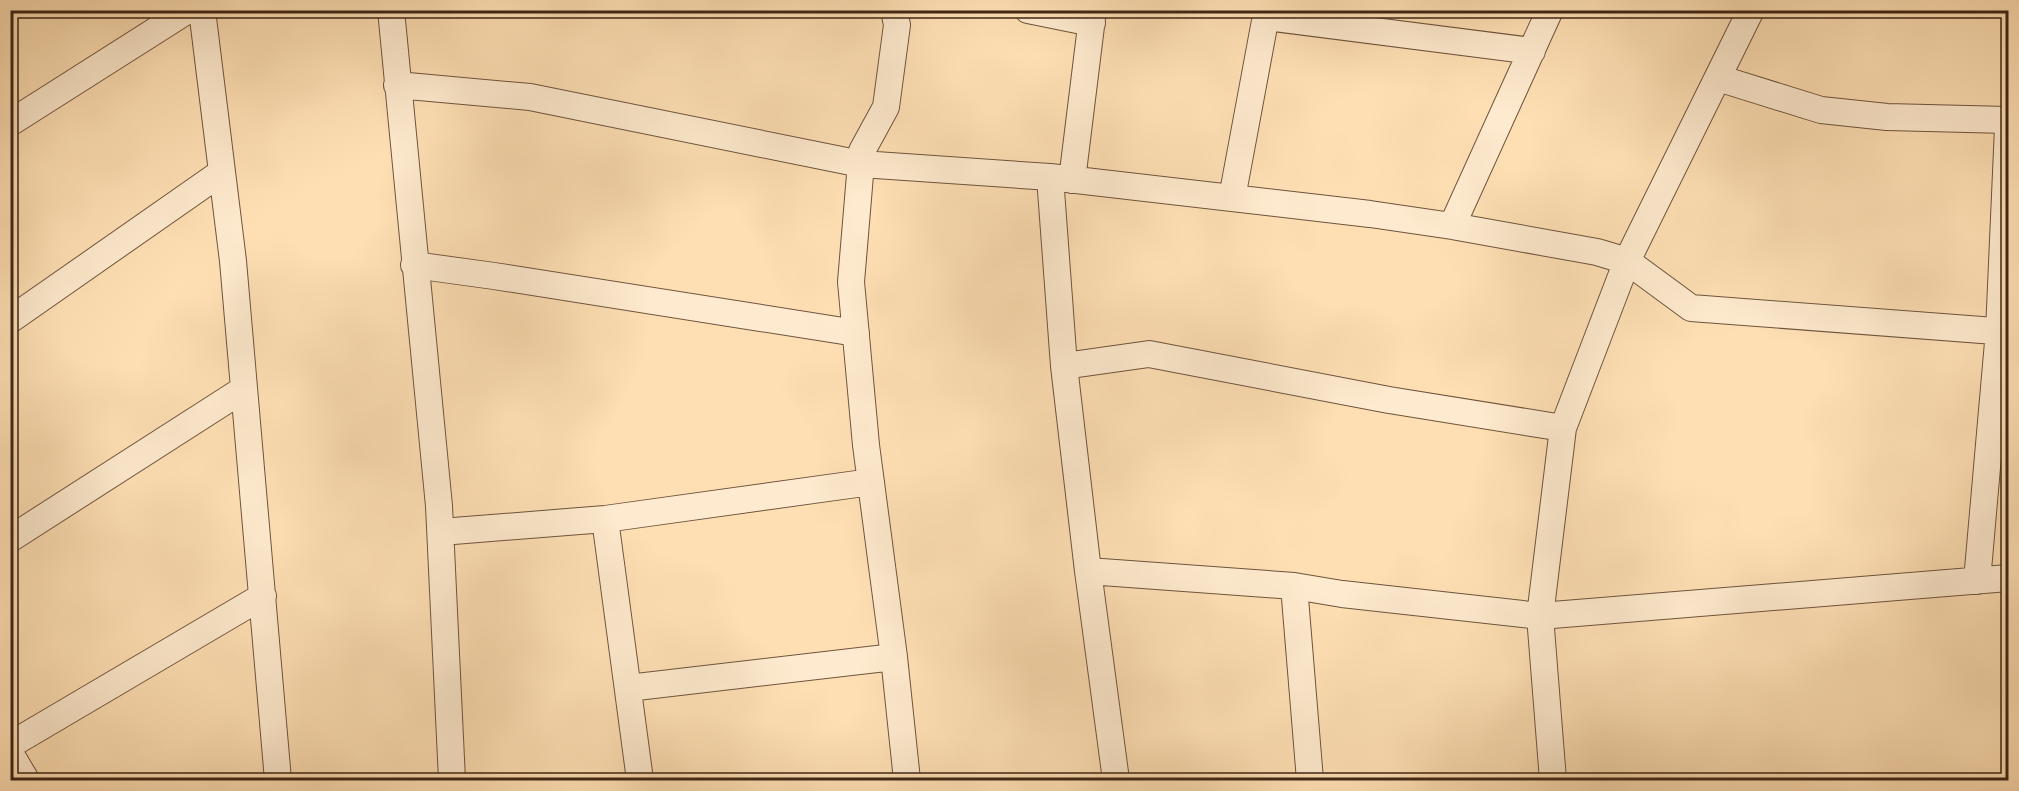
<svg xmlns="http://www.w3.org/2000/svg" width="2019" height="791" font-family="Vollkorn,serif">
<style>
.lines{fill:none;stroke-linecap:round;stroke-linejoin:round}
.minor-casing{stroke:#6f543d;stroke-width:28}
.minor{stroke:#feeace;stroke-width:26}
</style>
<rect width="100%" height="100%" fill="#fedfb4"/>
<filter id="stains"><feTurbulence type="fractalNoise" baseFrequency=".00333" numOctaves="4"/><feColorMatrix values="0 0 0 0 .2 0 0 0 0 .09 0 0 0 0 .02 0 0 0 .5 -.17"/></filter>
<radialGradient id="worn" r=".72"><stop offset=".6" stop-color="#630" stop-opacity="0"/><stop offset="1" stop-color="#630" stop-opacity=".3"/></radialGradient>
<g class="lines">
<defs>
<path id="minor" d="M 202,10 L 233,261 L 278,780
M 391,10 L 439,506 L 452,780
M 894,10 L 897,25 L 886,107 L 862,151 L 851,282 L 866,445 L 894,657 L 907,780
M 1028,10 L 1092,23
M 1266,17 L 1532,51
M 1718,78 L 1821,110 L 1887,117 L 2008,120
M 397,85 L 530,97 L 861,164 L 1050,177 L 1370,214 L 1452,226 L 1597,252 L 1627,261 L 1691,308 L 2008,332
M 10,123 L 188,10
M 1050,177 L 1064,366 L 1088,571
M 1072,180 L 1093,10
M 1232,198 L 1267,10
M 1452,226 L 1550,10
M 414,265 L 494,276 L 856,333
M 10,320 L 222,172
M 1064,366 L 1149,354 L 1389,400 L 1563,428
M 605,519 L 640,780
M 441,532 L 605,519 L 871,482
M 10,539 L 244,389
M 1977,581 L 1999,331 L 2008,127
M 1294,586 L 1310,780
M 628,688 L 894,657
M 10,745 L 263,596
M 10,753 L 26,780
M 1116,780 L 1088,571 L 1294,586 L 1342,594 L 1540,616 L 2008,578
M 1553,780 L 1540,616 L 1563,428 L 1627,261 L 1751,10"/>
</defs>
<use href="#minor" class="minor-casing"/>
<use href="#minor" class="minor"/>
</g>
<rect width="2019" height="791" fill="none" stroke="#fedfb4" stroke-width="36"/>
<rect x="12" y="12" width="1995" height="767" fill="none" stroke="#3f2615" stroke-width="3"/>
<rect x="18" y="18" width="1983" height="755" fill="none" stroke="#3f2615" stroke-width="1.5"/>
<rect width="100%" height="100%" filter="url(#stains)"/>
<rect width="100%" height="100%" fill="url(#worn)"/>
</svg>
